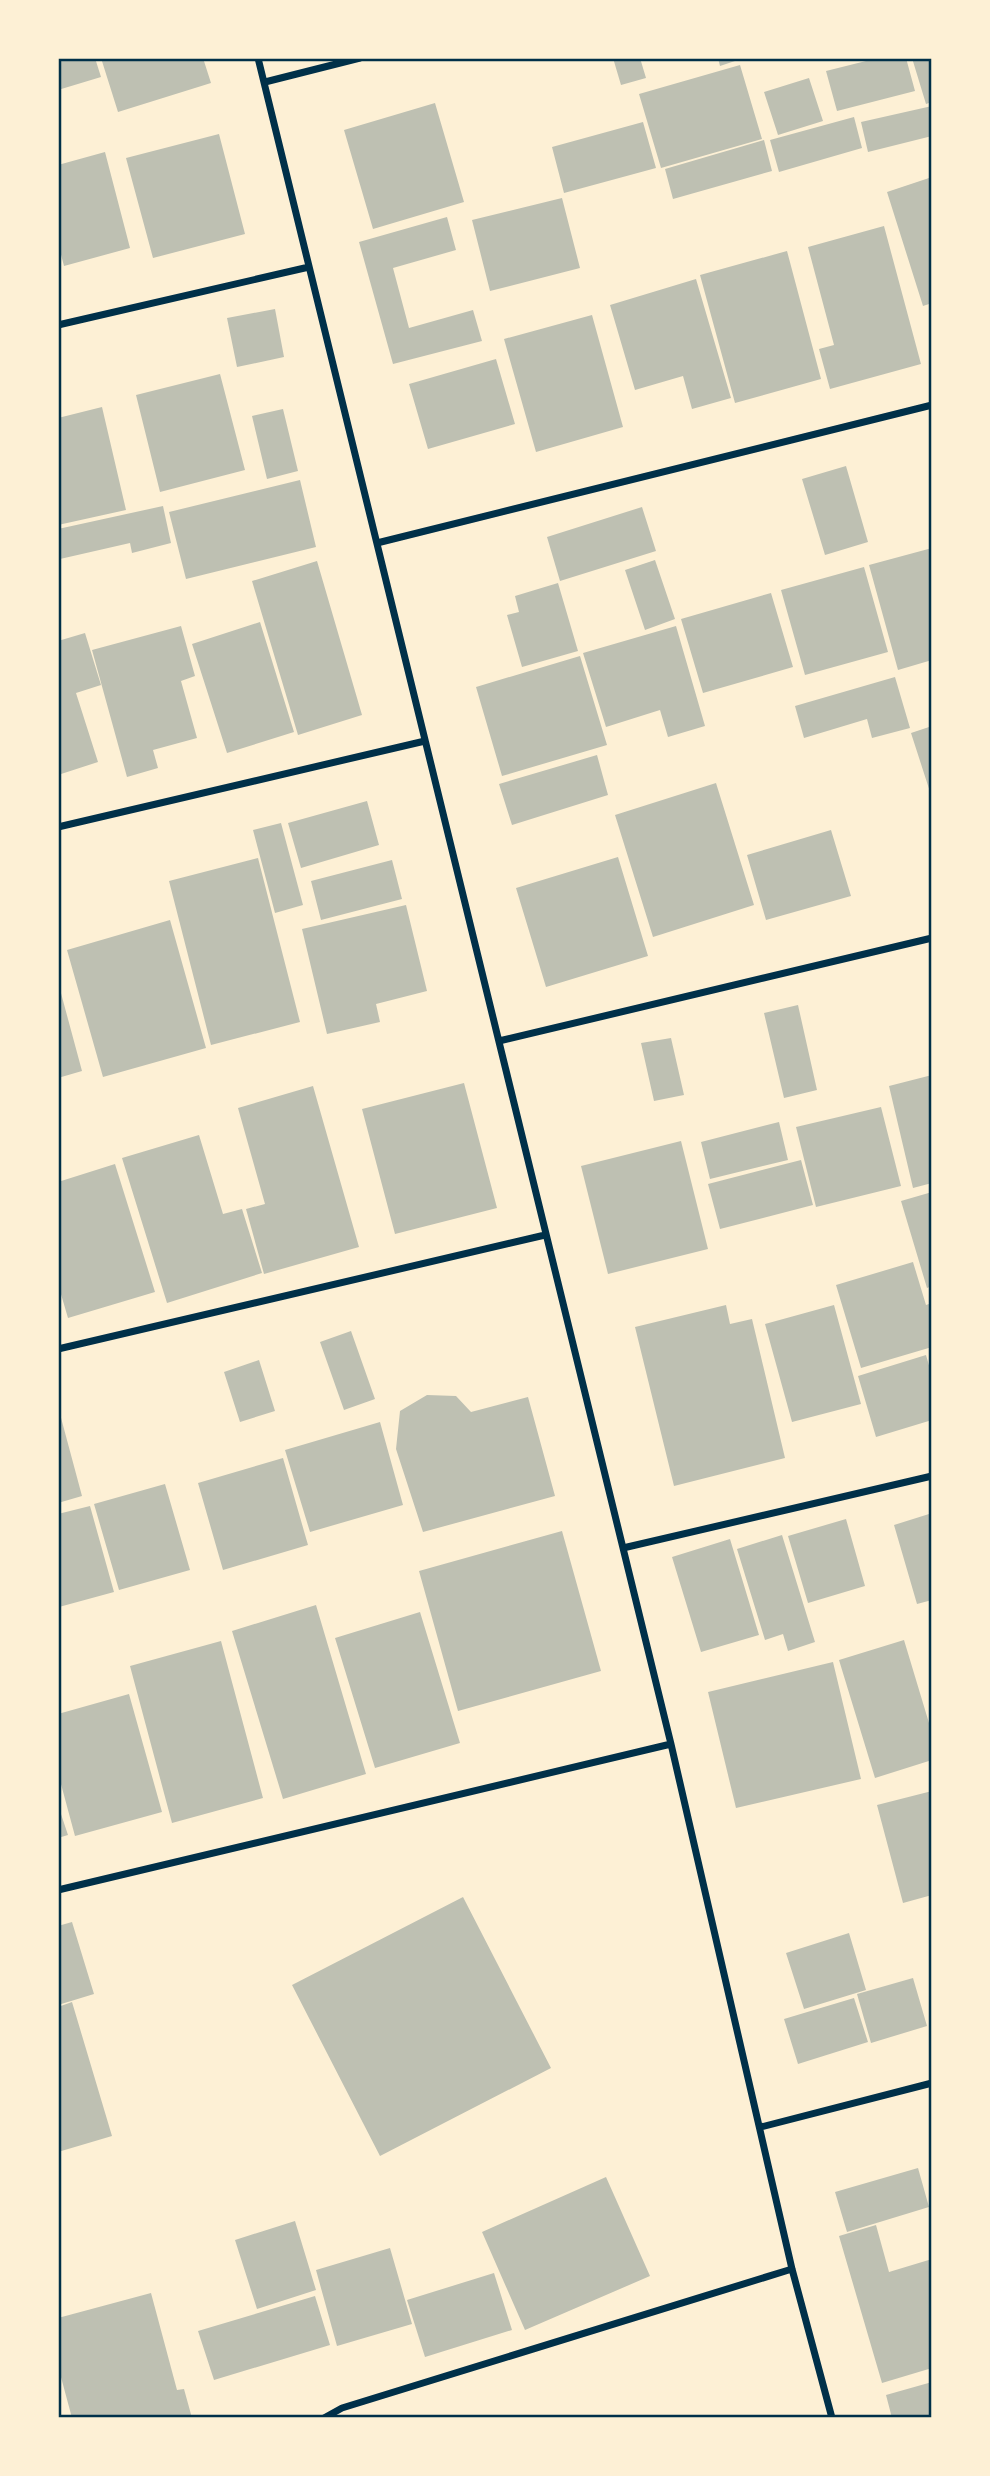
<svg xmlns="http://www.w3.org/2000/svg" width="990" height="2476" font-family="Signika,sans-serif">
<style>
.building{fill:#bec0b2}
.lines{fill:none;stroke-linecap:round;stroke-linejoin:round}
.minor{stroke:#003049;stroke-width:7}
.neatline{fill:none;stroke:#003049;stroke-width:2.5}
</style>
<rect width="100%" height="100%" fill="#fdf0d5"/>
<path class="building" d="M 58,58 L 95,58 L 101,77 L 58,90 Z
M 101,58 L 203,58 L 211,83 L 118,112 Z
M 613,58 L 640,58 L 646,78 L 621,85 Z
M 718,58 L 744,58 L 720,66 Z
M 878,58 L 906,58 L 915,91 L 837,111 L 826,71 Z
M 912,58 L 932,58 L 932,102 L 926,104 Z
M 740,65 L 762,139 L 661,168 L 639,94 Z
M 809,78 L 823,121 L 778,135 L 764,92 Z
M 435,103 L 464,202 L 373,229 L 344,130 Z
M 932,106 L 932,136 L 868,152 L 861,122 Z
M 854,117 L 862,148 L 779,172 L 770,140 Z
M 643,122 L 656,168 L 564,193 L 552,147 Z
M 219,134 L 245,234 L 153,258 L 126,158 Z
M 764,140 L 772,171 L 673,199 L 665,169 Z
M 105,152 L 130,248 L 64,266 L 58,243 L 58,165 Z
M 932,177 L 932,303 L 923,306 L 887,192 Z
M 562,198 L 580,268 L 490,291 L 472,220 Z
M 447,217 L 456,250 L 393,268 L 409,328 L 473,310 L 482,341 L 393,364 L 359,242 Z
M 884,226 L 921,364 L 830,389 L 819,349 L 834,345 L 808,247 Z
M 787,251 L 821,379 L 735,403 L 700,275 Z
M 696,279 L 731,398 L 692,409 L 683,376 L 635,390 L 610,305 Z
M 275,309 L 284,357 L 237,367 L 227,318 Z
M 592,315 L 623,427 L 536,452 L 504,339 Z
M 496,359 L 515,424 L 428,449 L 409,384 Z
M 220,374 L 245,470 L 160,492 L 136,395 Z
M 102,407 L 126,510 L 58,525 L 58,418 Z
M 283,409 L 298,471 L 267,479 L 252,416 Z
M 846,466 L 868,542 L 825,555 L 802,479 Z
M 300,480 L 316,547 L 186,579 L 169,512 Z
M 163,506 L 171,543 L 132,553 L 130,543 L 60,559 L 58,529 Z
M 642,507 L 656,551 L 560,581 L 547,537 Z
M 932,548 L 932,660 L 898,670 L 869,565 Z
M 655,560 L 675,619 L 645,630 L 625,570 Z
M 317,561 L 362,715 L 298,735 L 252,581 Z
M 864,567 L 888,652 L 805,675 L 781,590 Z
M 558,583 L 578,651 L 522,667 L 507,615 L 519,612 L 515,596 Z
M 771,593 L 793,667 L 703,693 L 681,619 Z
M 260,622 L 294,732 L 227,753 L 192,644 Z
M 181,626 L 195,676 L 181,681 L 197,738 L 153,750 L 158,768 L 127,777 L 92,650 Z
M 676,626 L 705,726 L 668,737 L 660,710 L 606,727 L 583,653 Z
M 85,633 L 101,685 L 76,693 L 98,762 L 58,775 L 58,641 Z
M 580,656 L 607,745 L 502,776 L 476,687 Z
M 895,677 L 910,728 L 872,738 L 867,719 L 804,738 L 795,706 Z
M 932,726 L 932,798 L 911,733 Z
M 597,755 L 608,795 L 512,825 L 499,784 Z
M 716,783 L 754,905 L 653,937 L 615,815 Z
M 367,801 L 379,845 L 301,868 L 288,823 Z
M 281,823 L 303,905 L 275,913 L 253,830 Z
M 831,830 L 851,896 L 766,920 L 747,855 Z
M 618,857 L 648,956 L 546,987 L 516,888 Z
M 258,858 L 300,1022 L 211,1045 L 169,881 Z
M 392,860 L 402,899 L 321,920 L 311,881 Z
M 406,905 L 427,991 L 376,1004 L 380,1022 L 327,1034 L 302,929 Z
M 170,920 L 206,1048 L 103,1077 L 67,950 Z
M 58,982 L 82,1071 L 58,1078 Z
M 798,1005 L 817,1090 L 784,1098 L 764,1013 Z
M 671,1038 L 684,1095 L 654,1101 L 641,1043 Z
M 932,1075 L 932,1183 L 913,1188 L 889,1086 Z
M 464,1083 L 497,1208 L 395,1234 L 362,1109 Z
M 313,1086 L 359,1247 L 264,1274 L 246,1209 L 265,1204 L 238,1108 Z
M 881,1107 L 901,1186 L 816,1207 L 796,1127 Z
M 779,1122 L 788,1160 L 710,1179 L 701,1142 Z
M 199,1135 L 223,1214 L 242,1209 L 262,1273 L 167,1303 L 122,1158 Z
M 681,1141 L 708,1249 L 608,1274 L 581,1166 Z
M 801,1160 L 813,1205 L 720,1229 L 708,1184 Z
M 115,1164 L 155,1292 L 68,1318 L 58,1284 L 58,1182 Z
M 932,1192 L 932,1286 L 927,1288 L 901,1201 Z
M 913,1262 L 926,1305 L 932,1303 L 932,1347 L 861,1368 L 836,1285 Z
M 726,1305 L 730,1324 L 752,1319 L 785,1458 L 674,1486 L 635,1327 Z
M 834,1305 L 861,1404 L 792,1422 L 765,1324 Z
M 351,1331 L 375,1399 L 344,1410 L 320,1342 Z
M 926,1355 L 932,1376 L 932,1420 L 876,1437 L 858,1376 Z
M 259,1360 L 275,1411 L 240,1422 L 224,1372 Z
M 427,1395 L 456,1396 L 471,1412 L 528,1397 L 555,1496 L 423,1532 L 396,1449 L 400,1411 Z
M 60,1414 L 82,1496 L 58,1503 L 58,1415 Z
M 380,1422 L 403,1505 L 310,1532 L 285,1450 Z
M 283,1458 L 308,1545 L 223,1570 L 198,1483 Z
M 165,1484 L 190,1570 L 119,1590 L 94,1504 Z
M 90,1506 L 114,1592 L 59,1607 L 58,1514 Z
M 929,1514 L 932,1527 L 932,1600 L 917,1604 L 894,1525 Z
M 846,1519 L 865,1586 L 808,1603 L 788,1536 Z
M 562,1531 L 601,1671 L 458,1711 L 419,1571 Z
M 782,1535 L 815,1642 L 788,1651 L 783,1634 L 765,1640 L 737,1549 Z
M 730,1539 L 759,1635 L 701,1652 L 672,1557 Z
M 316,1605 L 366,1774 L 283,1799 L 232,1631 Z
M 420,1612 L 460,1743 L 375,1768 L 335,1638 Z
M 904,1640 L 932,1733 L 932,1760 L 875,1778 L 839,1660 Z
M 221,1641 L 263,1798 L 172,1823 L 130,1666 Z
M 833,1662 L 861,1779 L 736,1808 L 708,1692 Z
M 129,1694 L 162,1812 L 75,1836 L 58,1773 L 58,1714 Z
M 932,1791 L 932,1895 L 903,1903 L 877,1805 Z
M 58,1805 L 68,1835 L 58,1838 Z
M 463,1897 L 551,2068 L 380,2156 L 292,1985 Z
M 72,1922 L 94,1994 L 58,2005 L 58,1926 Z
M 849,1933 L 866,1990 L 804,2009 L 786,1953 Z
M 913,1978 L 927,2026 L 871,2043 L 857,1994 Z
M 854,1998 L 868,2042 L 798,2064 L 784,2019 Z
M 72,2002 L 112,2136 L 58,2152 L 58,2007 Z
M 918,2168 L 929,2207 L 847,2232 L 835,2192 Z
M 606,2177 L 650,2276 L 525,2330 L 482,2232 Z
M 295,2221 L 316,2290 L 257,2309 L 235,2240 Z
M 876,2225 L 889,2272 L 932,2259 L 932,2368 L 882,2383 L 839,2236 Z
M 390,2248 L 412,2324 L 337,2346 L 316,2270 Z
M 494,2273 L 512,2330 L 425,2357 L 407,2300 Z
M 151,2293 L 177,2390 L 184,2389 L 192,2418 L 72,2418 L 58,2366 L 58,2318 Z
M 315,2296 L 330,2345 L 214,2380 L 198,2331 Z
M 932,2382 L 932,2418 L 892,2418 L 886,2395 Z"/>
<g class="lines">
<path class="minor" d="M 258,58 L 671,1744 L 792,2269 L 832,2418
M 265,82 L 360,58
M 58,325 L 309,267
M 377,543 L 932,405
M 58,827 L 425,741
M 499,1041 L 932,938
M 58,1349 L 545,1235
M 623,1548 L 932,1476
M 58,1890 L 671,1744
M 761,2127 L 932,2083
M 324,2418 L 342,2408 L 792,2269"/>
</g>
<rect width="990" height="2476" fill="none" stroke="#fdf0d5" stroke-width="119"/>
<rect x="60" y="60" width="870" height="2356" class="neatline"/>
</svg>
